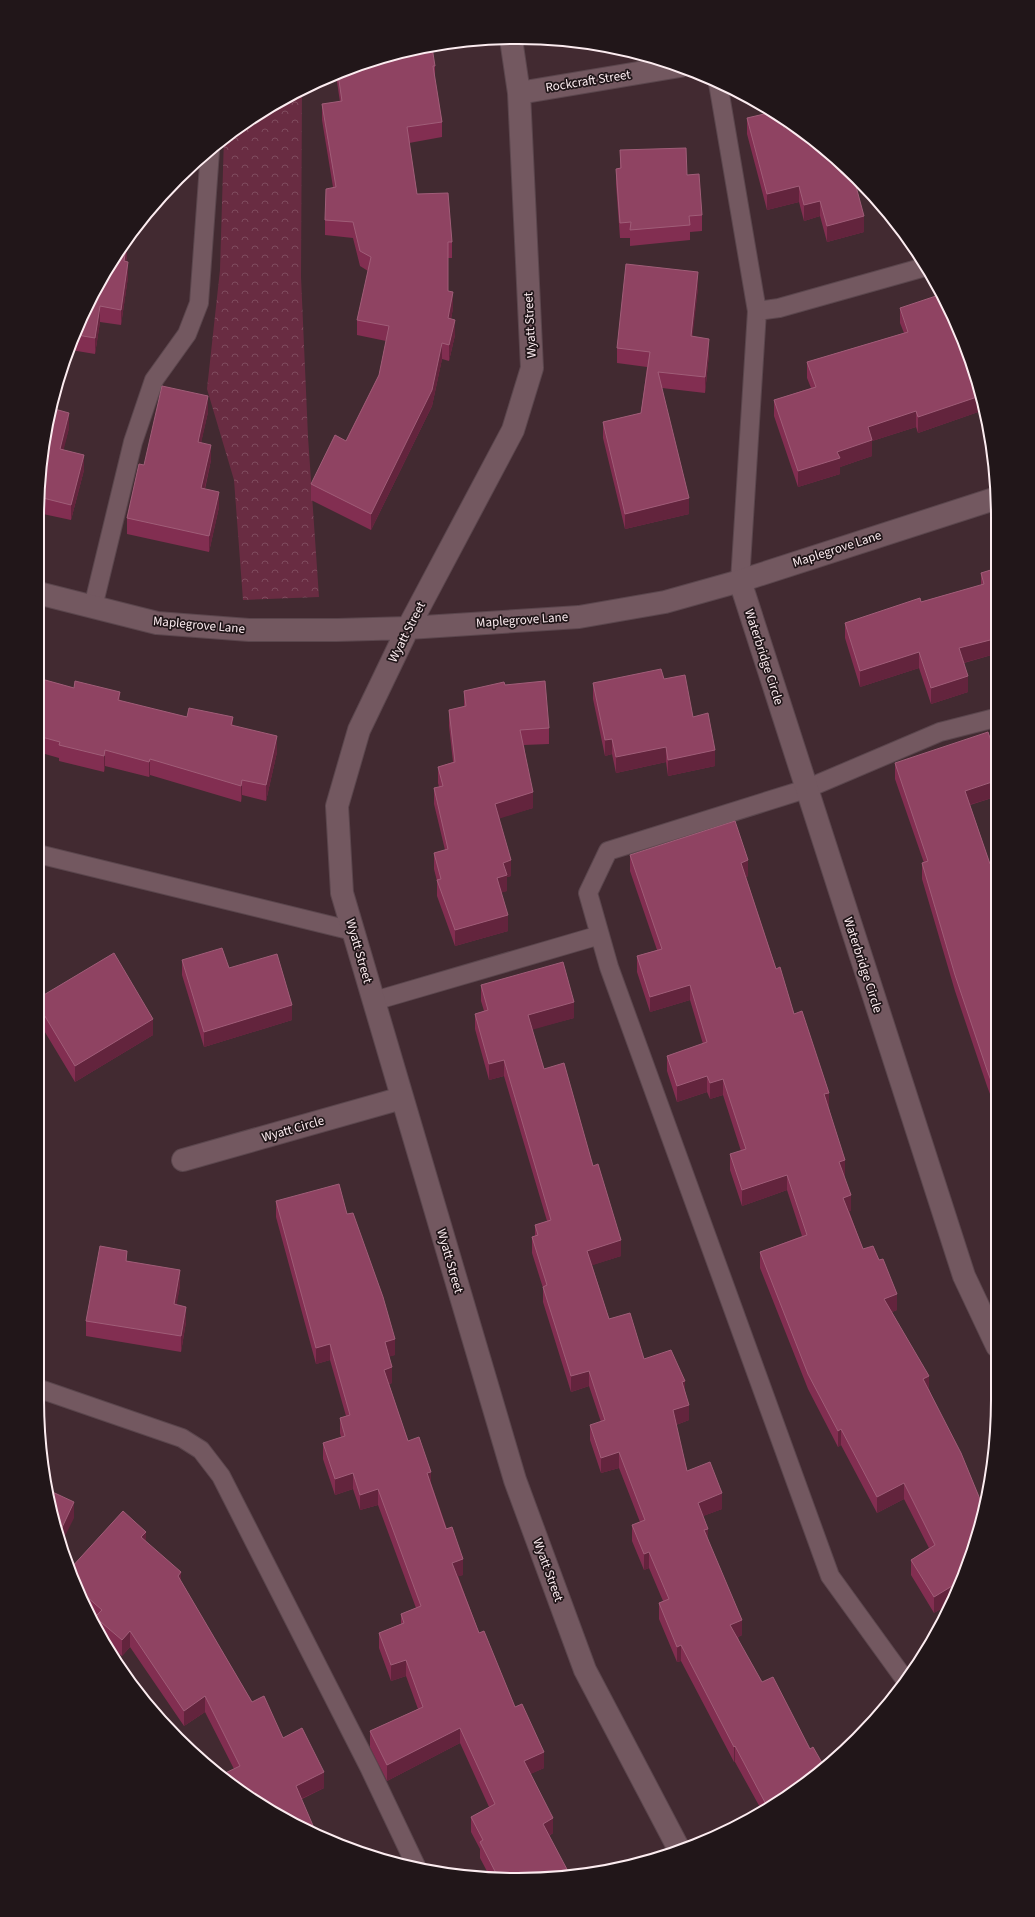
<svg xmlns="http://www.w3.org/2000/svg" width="1035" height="1917" font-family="'Source Sans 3',sans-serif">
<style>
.forest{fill:url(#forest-crowns)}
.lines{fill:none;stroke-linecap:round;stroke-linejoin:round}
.lane-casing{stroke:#5b464d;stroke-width:20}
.street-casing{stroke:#5b464d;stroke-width:24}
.lane{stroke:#735860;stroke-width:18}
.street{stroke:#735860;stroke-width:22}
.wall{fill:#822e51}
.shaded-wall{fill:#63243d}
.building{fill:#8f4362;stroke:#a05d78}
.labels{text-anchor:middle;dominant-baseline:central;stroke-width:3.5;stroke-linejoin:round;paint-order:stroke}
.street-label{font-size:13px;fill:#fcecf0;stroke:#211619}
.rim{fill:none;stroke:#fcecf0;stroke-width:2}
</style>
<defs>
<pattern id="forest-crowns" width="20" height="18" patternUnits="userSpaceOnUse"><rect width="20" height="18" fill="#692c42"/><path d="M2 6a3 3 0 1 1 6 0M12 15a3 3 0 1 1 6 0" fill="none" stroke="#7f4b5e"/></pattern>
</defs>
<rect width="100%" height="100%" fill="#422a31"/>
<path class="forest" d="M 302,88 L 301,277 L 308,437 L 319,597 L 243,600 L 234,480 L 207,389 L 220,270 L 224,137 Z"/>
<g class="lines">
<defs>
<path id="lane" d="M 718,83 L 757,311 L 740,581
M 757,311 L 779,308 L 925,267
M 93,607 L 133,442 L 154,380 L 187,334 L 199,303 L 210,151
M 38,854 L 353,931
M 374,1001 L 600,935
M 37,1388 L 182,1438 L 201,1450 L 221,1476 L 369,1767 L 417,1868
M 906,1681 L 830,1576 L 609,967 L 588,893 L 608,851 L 806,789 L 940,732 L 995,718"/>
<path id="street" d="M 511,39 L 519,93 L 532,368 L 513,430 L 408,628 L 359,730 L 337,806 L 342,893 L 515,1480 L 585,1670 L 680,1851
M 519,93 L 680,66
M 740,581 L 964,1276 L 997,1346
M 38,593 L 157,623 L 249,630 L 337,630 L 408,628 L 579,617 L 665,602 L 740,581 L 994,499
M 183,1160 L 402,1098"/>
</defs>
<use href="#lane" class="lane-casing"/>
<use href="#street" class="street-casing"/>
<use href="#lane" class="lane"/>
<use href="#street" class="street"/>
</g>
<path class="wall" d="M 393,53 L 435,66 L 435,81 L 442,122 L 442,137 L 409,143 L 417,194 L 452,242 L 452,258 L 448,258 L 448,291 L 453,308 L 451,319 L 455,335 L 449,361 L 442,359 L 432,406 L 371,530 L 311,500 L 311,484 L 346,441 L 379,375 L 386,341 L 357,335 L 357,320 L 368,271 L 360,266 L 353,238 L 325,235 L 325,220 L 333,187 L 322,120 L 322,104 L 340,102 L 336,75 Z
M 747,118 L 784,128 L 864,232 L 827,242 L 820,216 L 804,221 L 799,202 L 767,210 L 747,134 Z
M 620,150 L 687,175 L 702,215 L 702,231 L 690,232 L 690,240 L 630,246 L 630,238 L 620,238 L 616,184 L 616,169 L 620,168 Z
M 127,256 L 126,261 L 128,277 L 121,325 L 100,322 L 95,354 L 71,350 L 101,277 Z
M 698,288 L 692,336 L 709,354 L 705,393 L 662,388 L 689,514 L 625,529 L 603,438 L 603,422 L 641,413 L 647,367 L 617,363 L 617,348 Z
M 900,308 L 972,363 L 982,405 L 981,405 L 981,411 L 918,433 L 916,427 L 872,441 L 872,456 L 840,467 L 840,474 L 798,487 L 774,416 L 774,400 L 811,388 L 807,378 L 807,362 L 904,333 L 900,323 Z
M 208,412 L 201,442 L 211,460 L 205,489 L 219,507 L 209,552 L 127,534 L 127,518 L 144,465 Z
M 69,428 L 63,450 L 84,470 L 71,520 L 43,514 L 43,510 L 38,508 L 38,486 Z
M 994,569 L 995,654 L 964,663 L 968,692 L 931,704 L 919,668 L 860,687 L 845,638 L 845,623 L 981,585 L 981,573 Z
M 38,678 L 120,701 L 187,717 L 233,726 L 277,752 L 266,801 L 242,795 L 241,802 L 150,775 L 149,777 L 105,766 L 104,772 L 59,761 L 59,758 L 38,752 Z
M 664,679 L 693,717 L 715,766 L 668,776 L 666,762 L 616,773 L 612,754 L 605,756 L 593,699 L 593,683 Z
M 505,685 L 549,728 L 549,744 L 524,745 L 533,808 L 499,818 L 511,876 L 507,877 L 507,891 L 501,892 L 508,931 L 455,946 L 437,896 L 437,881 L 434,869 L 434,853 L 445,850 L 434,804 L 434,788 L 439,787 L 438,783 L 438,767 L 453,762 L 449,726 L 449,710 L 464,707 L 464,691 Z
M 895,763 L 995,797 L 970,805 L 990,864 L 995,863 L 996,1110 L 987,1086 L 955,991 L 922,879 L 922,863 L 924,863 L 895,779 Z
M 630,855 L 748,876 L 746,877 L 776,969 L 794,1014 L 829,1108 L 845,1176 L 844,1176 L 851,1211 L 849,1211 L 863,1249 L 897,1310 L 892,1312 L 929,1389 L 982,1524 L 949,1604 L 934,1613 L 911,1575 L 911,1560 L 929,1548 L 904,1499 L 877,1513 L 841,1445 L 838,1447 L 808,1389 L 760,1268 L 760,1252 L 802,1236 L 787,1190 L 742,1206 L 730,1170 L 730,1154 L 741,1151 L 723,1095 L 710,1099 L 707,1092 L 677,1102 L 667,1071 L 667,1056 L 703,1044 L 690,1000 L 650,1012 L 637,972 L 637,956 L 657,950 L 630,871 Z
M 182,960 L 229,968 L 292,1020 L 204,1047 L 182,975 Z
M 481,985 L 574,1018 L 532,1029 L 544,1069 L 593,1166 L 621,1256 L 592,1265 L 609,1319 L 644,1359 L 685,1391 L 689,1420 L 676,1425 L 687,1471 L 722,1509 L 703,1516 L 708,1539 L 742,1635 L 738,1637 L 784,1799 L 762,1811 L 735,1762 L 734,1762 L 681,1661 L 677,1662 L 659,1619 L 659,1603 L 663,1601 L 649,1568 L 644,1570 L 632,1541 L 632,1525 L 640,1522 L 619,1468 L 601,1473 L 590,1440 L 590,1425 L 601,1422 L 589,1386 L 571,1392 L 543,1302 L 543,1288 L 532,1253 L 532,1237 L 535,1236 L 535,1225 L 547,1221 L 504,1076 L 489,1080 L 475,1029 L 475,1014 L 484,1011 L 481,1001 Z
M 37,999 L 153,1035 L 75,1082 L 37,1019 Z
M 276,1201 L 347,1214 L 395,1355 L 389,1356 L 392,1383 L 389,1384 L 408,1441 L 431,1483 L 463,1575 L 458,1576 L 479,1633 L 544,1768 L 530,1774 L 553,1833 L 549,1836 L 549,1879 L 491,1879 L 480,1858 L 480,1849 L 471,1832 L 471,1817 L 489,1807 L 460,1743 L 387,1781 L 370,1747 L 370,1731 L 418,1709 L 406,1676 L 391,1681 L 379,1648 L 379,1633 L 401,1624 L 401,1614 L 416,1608 L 378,1505 L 360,1510 L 353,1489 L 335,1495 L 323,1459 L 323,1443 L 341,1437 L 340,1433 L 340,1418 L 346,1416 L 330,1360 L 316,1364 L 276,1217 Z
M 127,1261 L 180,1286 L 176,1305 L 186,1322 L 181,1352 L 86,1336 L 86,1321 Z
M 146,1542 L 181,1582 L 252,1702 L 283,1738 L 324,1788 L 302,1799 L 251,1799 L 221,1777 L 221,1775 L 234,1769 L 205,1712 L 184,1726 L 130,1647 L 122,1656 L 100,1638 L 95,1626 L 95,1619 L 90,1615 L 70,1569 Z"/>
<path class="shaded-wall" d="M 799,186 L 799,202 L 767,210 L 767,194 Z
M 820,201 L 820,216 L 804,221 L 804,205 Z
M 864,216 L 864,232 L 827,242 L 827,226 Z
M 127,241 L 127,256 L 124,277 L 124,261 Z
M 128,262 L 128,277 L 121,325 L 121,310 Z
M 698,272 L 698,288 L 691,352 L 691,336 Z
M 453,292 L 453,308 L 448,334 L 448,318 Z
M 100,306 L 100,322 L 95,354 L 95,338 Z
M 455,320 L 455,335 L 449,361 L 449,345 Z
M 709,339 L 709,354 L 705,393 L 705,377 Z
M 442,343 L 442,359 L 432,406 L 371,530 L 371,514 Z
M 979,391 L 982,405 L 981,405 L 981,411 L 918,433 L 918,417 Z
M 208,396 L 208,412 L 198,457 L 198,442 Z
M 916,411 L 916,427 L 872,441 L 872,456 L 840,467 L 840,474 L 798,487 L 798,471 L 837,452 L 868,427 Z
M 69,413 L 69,428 L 60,465 L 60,449 Z
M 211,445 L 211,460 L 201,504 L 201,488 Z
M 84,455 L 84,470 L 71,520 L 71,505 Z
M 219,492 L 219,507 L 209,552 L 209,536 Z
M 689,498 L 689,514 L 625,529 L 625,514 Z
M 994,639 L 995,654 L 959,664 L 959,648 Z
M 919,652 L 919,668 L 860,687 L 860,671 Z
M 968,676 L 968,692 L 931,704 L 931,688 Z
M 120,692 L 120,707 L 118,700 Z
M 233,717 L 233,733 L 231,725 Z
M 277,736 L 277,752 L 266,801 L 266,785 Z
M 612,739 L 612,754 L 605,756 L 605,740 Z
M 666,747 L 666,762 L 616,773 L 616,757 Z
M 105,750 L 105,766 L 104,772 L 104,756 Z
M 715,750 L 715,766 L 668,776 L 668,760 Z
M 150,759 L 150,775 L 149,777 L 149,762 Z
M 242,780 L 242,795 L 241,802 L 241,786 Z
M 995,781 L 995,797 L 965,806 L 965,791 Z
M 533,792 L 533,808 L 495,820 L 495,804 Z
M 511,860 L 511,876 L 507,877 L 507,891 L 497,894 L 497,878 L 503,863 Z
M 748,860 L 748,876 L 741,878 L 741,863 Z
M 508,915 L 508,931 L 455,946 L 455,930 Z
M 690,985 L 690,1000 L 650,1012 L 650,997 Z
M 574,1002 L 574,1018 L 528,1031 L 528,1015 Z
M 292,1005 L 292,1020 L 204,1047 L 204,1032 Z
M 153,1019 L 153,1035 L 75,1082 L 75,1066 Z
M 504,1060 L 504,1076 L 489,1080 L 489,1064 Z
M 707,1076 L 707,1092 L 677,1102 L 677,1086 Z
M 723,1079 L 723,1095 L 710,1099 L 710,1083 Z
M 829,1093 L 829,1108 L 824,1110 L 824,1094 Z
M 845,1160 L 845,1176 L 839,1178 L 839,1162 Z
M 787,1175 L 787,1190 L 742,1206 L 742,1190 Z
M 851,1195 L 851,1211 L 843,1213 L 843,1198 Z
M 621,1240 L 621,1256 L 587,1267 L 587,1251 Z
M 127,1251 L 127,1267 L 126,1261 Z
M 180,1270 L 180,1286 L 174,1320 L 174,1304 Z
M 897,1294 L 897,1310 L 884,1315 L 884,1299 Z
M 186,1307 L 186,1322 L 181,1352 L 181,1336 Z
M 395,1339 L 395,1355 L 385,1358 L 385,1342 Z
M 330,1344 L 330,1360 L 316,1364 L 316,1348 Z
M 392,1367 L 392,1383 L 384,1385 L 384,1370 Z
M 589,1371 L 589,1386 L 571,1392 L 571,1376 Z
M 929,1376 L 929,1392 L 923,1379 Z
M 685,1381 L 685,1397 L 682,1382 Z
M 689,1405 L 689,1420 L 673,1426 L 673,1410 Z
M 841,1429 L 841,1445 L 838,1447 L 838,1431 Z
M 619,1452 L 619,1468 L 601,1473 L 601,1458 Z
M 431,1472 L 431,1487 L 427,1473 Z
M 353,1473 L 353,1489 L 335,1495 L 335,1479 Z
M 904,1483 L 904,1499 L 877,1513 L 877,1497 Z
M 378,1489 L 378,1505 L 360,1510 L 360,1495 Z
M 722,1493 L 722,1509 L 698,1518 L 698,1503 Z
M 74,1502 L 74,1518 L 60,1546 L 58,1536 Z
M 708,1529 L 708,1545 L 704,1530 Z
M 146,1532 L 146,1547 L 141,1537 Z
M 649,1552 L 649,1568 L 644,1570 L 644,1554 Z
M 463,1559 L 463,1575 L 452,1578 L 452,1563 Z
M 181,1572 L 181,1588 L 178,1576 Z
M 957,1583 L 949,1604 L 934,1613 L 934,1597 Z
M 742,1620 L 742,1635 L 730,1640 L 730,1625 Z
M 130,1631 L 130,1647 L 122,1656 L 122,1640 Z
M 681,1645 L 681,1661 L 677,1662 L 677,1647 Z
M 406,1660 L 406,1676 L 391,1681 L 391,1665 Z
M 205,1696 L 205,1712 L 184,1726 L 184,1711 Z
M 460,1728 L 460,1743 L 387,1781 L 387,1765 Z
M 735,1746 L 735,1762 L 734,1762 L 734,1747 Z
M 544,1752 L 544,1768 L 524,1777 L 524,1761 Z
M 324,1772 L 324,1788 L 296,1801 L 296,1786 Z
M 553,1818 L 553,1833 L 543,1839 L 543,1824 Z
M 534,1876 L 534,1879 L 528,1879 Z"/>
<path class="building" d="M 432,47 L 435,66 L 433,66 L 442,122 L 407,127 L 417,194 L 448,193 L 452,242 L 448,242 L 448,291 L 453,292 L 448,318 L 455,320 L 449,345 L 442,343 L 432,390 L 371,514 L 311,484 L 335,435 L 346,441 L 379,375 L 389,326 L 357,320 L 371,257 L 360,251 L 353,222 L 325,220 L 326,189 L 336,187 L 322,104 L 342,101 L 338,74 L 393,53 Z
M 773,112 L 782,119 L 784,128 L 792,126 L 834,156 L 854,179 L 864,216 L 827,226 L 820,201 L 804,205 L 799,186 L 767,194 L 747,118 Z
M 686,148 L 687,175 L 699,174 L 702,215 L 689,216 L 690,225 L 630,230 L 631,222 L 620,223 L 616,169 L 621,168 L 620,150 Z
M 127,241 L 124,261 L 128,262 L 121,310 L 100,306 L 95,338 L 77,335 L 101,277 Z
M 626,264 L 698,272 L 691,336 L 709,339 L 705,377 L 658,372 L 689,498 L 625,514 L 603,422 L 641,413 L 650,352 L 617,348 Z
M 939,295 L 972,363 L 980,396 L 918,417 L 916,411 L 868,427 L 872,440 L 837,452 L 840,458 L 798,471 L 774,400 L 816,387 L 807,362 L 908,332 L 900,308 Z
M 162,386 L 208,396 L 198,442 L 211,445 L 201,488 L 219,492 L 209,536 L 127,518 L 139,464 L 144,465 Z
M 51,408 L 69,413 L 60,449 L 84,455 L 71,505 L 43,498 L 44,494 L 38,493 L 38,486 Z
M 994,569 L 994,639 L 959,648 L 968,676 L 931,688 L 919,652 L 860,671 L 845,623 L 920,598 L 921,602 L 984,584 L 981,573 Z
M 661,669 L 664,679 L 685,675 L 693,717 L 708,713 L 715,750 L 668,760 L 666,747 L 616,757 L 612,739 L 605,740 L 593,683 Z
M 38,678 L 74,688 L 75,681 L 120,692 L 118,700 L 187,717 L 189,708 L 233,717 L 231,725 L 277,736 L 266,785 L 242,780 L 241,786 L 150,759 L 149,762 L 105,750 L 104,756 L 59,745 L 60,742 L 38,736 Z
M 545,681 L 549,728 L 520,730 L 533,792 L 495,804 L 511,860 L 503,863 L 507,875 L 497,878 L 508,915 L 455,930 L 437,880 L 441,879 L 434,853 L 448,849 L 434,788 L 443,786 L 438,767 L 455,762 L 449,710 L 466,706 L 464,691 L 504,682 L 505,685 Z
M 988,732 L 995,752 L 995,781 L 965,791 L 990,864 L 995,863 L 996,1094 L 987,1070 L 955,975 L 922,863 L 928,861 L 895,763 Z
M 735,821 L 748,860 L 741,863 L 776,969 L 780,967 L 794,1014 L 802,1011 L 829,1093 L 824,1094 L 845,1160 L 839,1162 L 851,1195 L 843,1198 L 863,1249 L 873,1246 L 879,1260 L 883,1259 L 897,1294 L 884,1299 L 929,1376 L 923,1379 L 961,1453 L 984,1509 L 982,1524 L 957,1583 L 934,1597 L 911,1560 L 935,1545 L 904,1483 L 877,1497 L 841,1429 L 838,1431 L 808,1374 L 760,1252 L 807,1235 L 787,1175 L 742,1190 L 730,1154 L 746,1149 L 723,1079 L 710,1083 L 707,1076 L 677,1086 L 667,1056 L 707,1042 L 690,985 L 650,997 L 637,956 L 662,949 L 630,855 Z
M 222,948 L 229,968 L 277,954 L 292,1005 L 204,1032 L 182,960 Z
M 114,953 L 153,1019 L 75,1066 L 37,1003 L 37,999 Z
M 563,962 L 574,1002 L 528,1015 L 544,1069 L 564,1063 L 593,1166 L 598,1164 L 621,1240 L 587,1251 L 609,1319 L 630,1313 L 644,1359 L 671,1350 L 685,1381 L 682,1382 L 689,1405 L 673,1410 L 687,1471 L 710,1462 L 722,1493 L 698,1503 L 708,1529 L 704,1530 L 742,1620 L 730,1625 L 762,1682 L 773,1677 L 810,1749 L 813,1747 L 825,1768 L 784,1799 L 768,1808 L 735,1746 L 734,1747 L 681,1645 L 677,1647 L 659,1603 L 669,1599 L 649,1552 L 644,1554 L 632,1525 L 645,1520 L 619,1452 L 601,1458 L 590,1425 L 605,1420 L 589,1371 L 571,1376 L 543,1287 L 547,1285 L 532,1237 L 538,1235 L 535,1225 L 551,1220 L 504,1060 L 489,1064 L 475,1014 L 488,1010 L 481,985 Z
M 339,1184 L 347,1214 L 353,1213 L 383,1297 L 395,1339 L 385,1342 L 392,1367 L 384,1370 L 408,1441 L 419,1437 L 431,1472 L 427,1473 L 446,1529 L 452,1527 L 463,1559 L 452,1563 L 479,1633 L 484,1631 L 515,1707 L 522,1704 L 544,1752 L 524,1761 L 553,1818 L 543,1824 L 570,1875 L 549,1879 L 536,1879 L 534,1876 L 528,1879 L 499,1879 L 480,1842 L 483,1840 L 471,1817 L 495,1804 L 460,1728 L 387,1765 L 370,1731 L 423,1707 L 406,1660 L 391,1665 L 379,1633 L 404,1623 L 401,1614 L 421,1606 L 378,1489 L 360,1495 L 353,1473 L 335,1479 L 323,1443 L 345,1436 L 340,1418 L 350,1415 L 330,1344 L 316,1348 L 276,1201 Z
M 100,1246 L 127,1251 L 126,1261 L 180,1270 L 174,1304 L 186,1307 L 181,1336 L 86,1321 Z
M 46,1489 L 74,1502 L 58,1536 L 46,1493 Z
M 123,1511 L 146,1532 L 141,1537 L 181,1572 L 178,1576 L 252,1702 L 264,1696 L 283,1738 L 302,1728 L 324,1772 L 296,1786 L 317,1835 L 251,1799 L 222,1777 L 221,1775 L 240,1766 L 205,1696 L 184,1711 L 130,1631 L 122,1640 L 95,1617 L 102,1610 L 78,1589 L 70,1569 Z
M 342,1844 L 343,1847 L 338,1845 Z"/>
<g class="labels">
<g class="street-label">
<text transform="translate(588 81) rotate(-9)">Rockcraft Street</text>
<text transform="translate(530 325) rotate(-93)">Wyatt Street</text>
<text transform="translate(837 549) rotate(-18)">Maplegrove Lane</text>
<text transform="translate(522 620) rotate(-4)">Maplegrove Lane</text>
<text transform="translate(199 625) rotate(5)">Maplegrove Lane</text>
<text transform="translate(407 632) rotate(-63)">Wyatt Street</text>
<text transform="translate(764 657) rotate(72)">Waterbridge Circle</text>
<text transform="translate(359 951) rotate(74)">Wyatt Street</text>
<text transform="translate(863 965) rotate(72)">Waterbridge Circle</text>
<text transform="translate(293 1129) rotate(-16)">Wyatt Circle</text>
<text transform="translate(450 1261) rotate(74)">Wyatt Street</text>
<text transform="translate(548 1570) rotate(70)">Wyatt Street</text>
</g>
</g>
<path d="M0 0H1035V1917H0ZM517 44H518A473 473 0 0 1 991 517V1400A473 473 0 0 1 518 1873H517A473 473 0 0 1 44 1400V517A473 473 0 0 1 517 44Z" fill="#211619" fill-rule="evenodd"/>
<path class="rim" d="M517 44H518A473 473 0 0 1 991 517V1400A473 473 0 0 1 518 1873H517A473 473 0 0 1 44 1400V517A473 473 0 0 1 517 44Z"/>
</svg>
